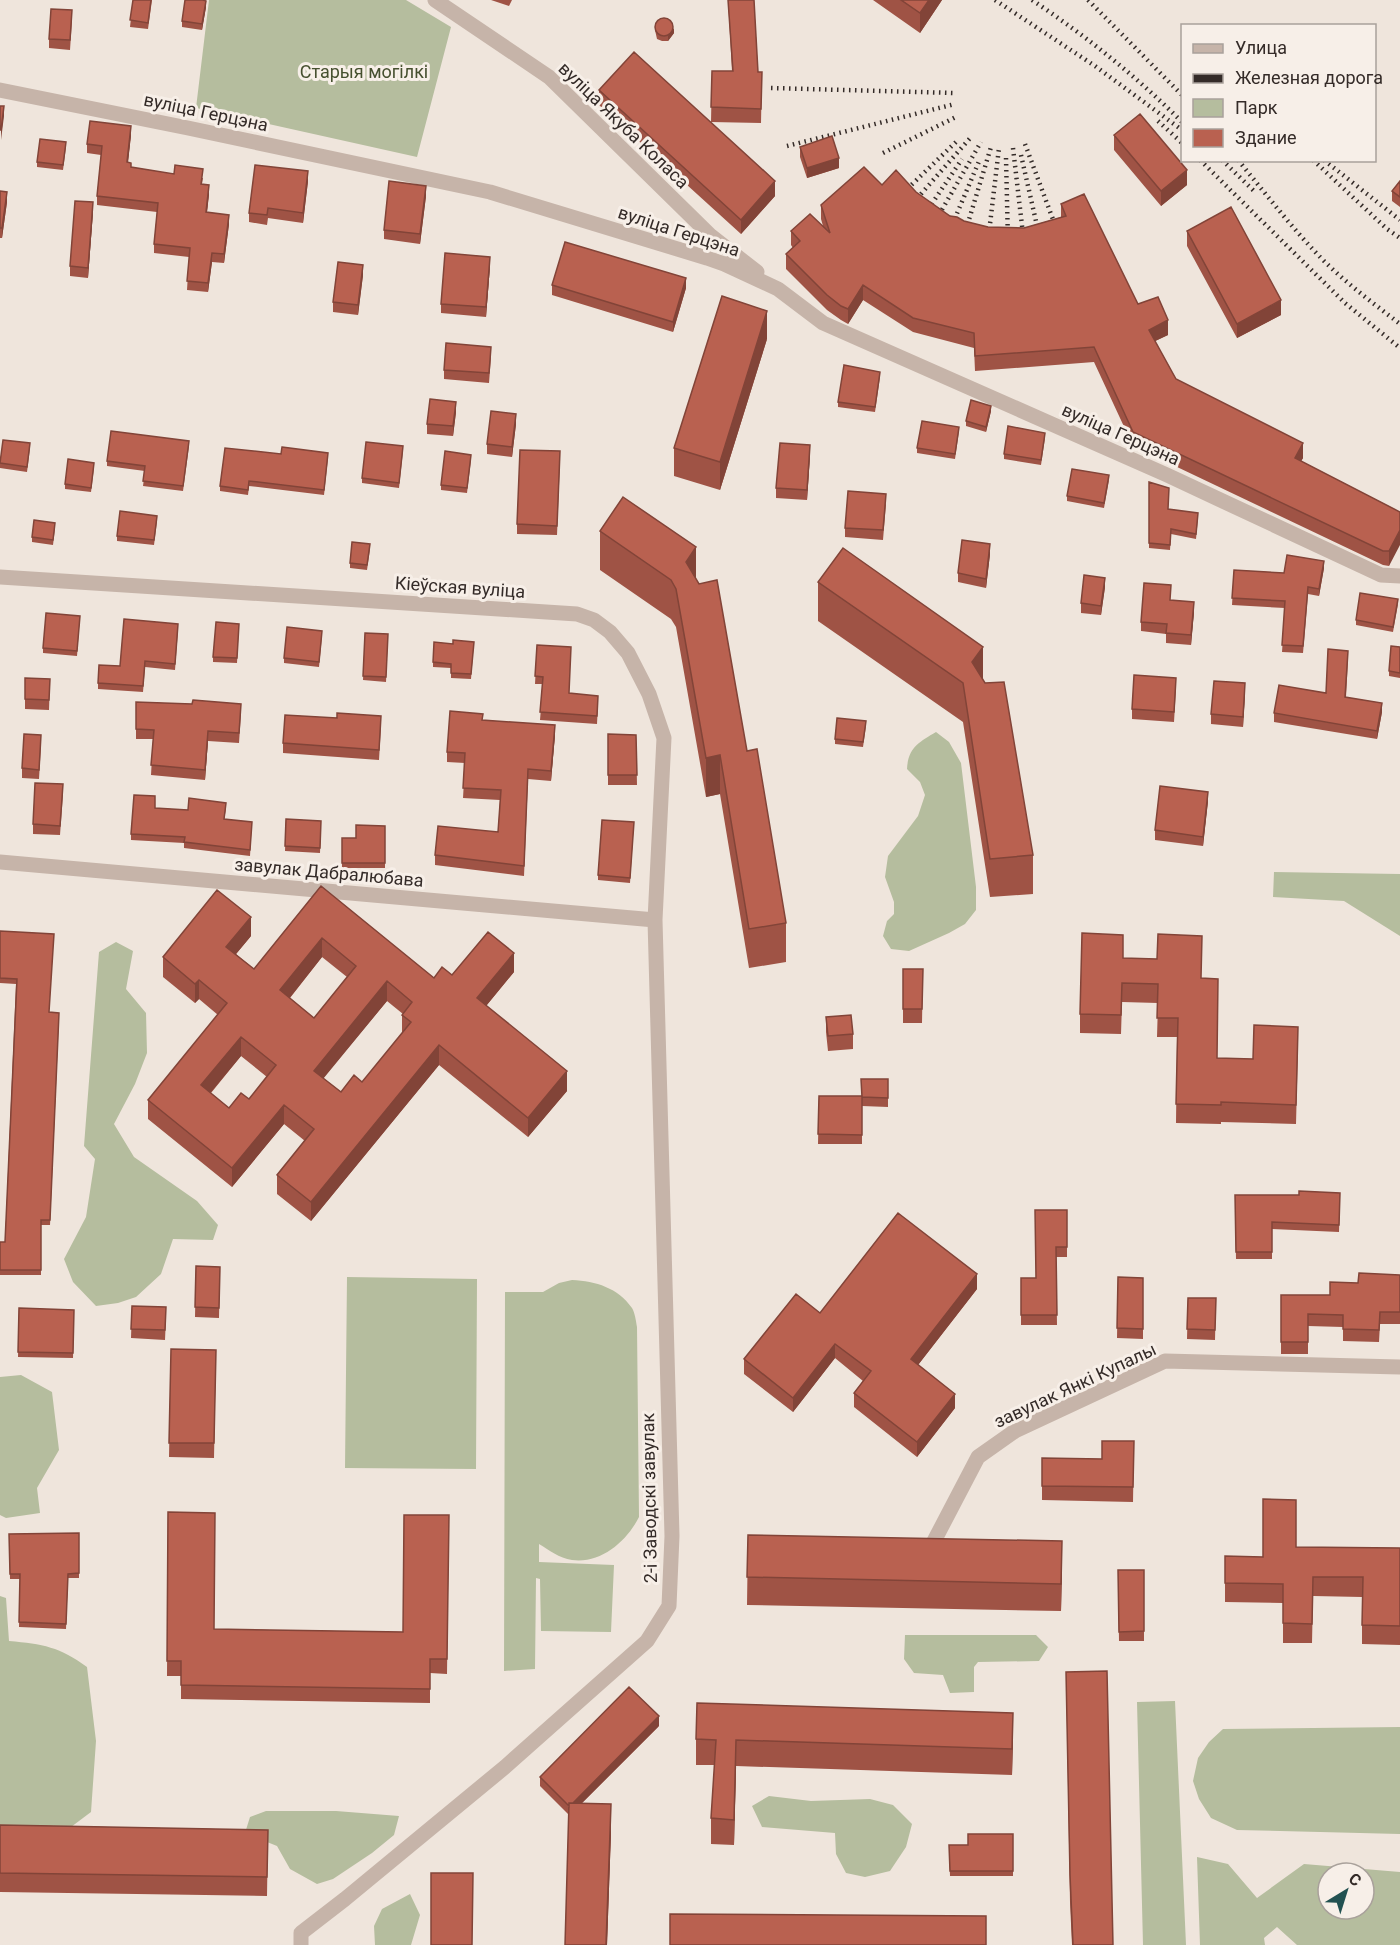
<svg xmlns="http://www.w3.org/2000/svg" width="1400" height="1945" font-family="Roboto,sans-serif">
<style>
.green{fill:#b5bd9e;fill-rule:evenodd}
.lines{fill:none;stroke-linecap:round;stroke-linejoin:round}
.minor{stroke:#c6b4a9;stroke-width:15}
.rail{stroke:#342b28;stroke-width:4.5;stroke-dasharray:1.5 4.5;stroke-linecap:butt}
.wall{fill:#9f5345;fill-rule:evenodd}
.shaded-wall{fill:#824438}
.building{fill:#b96150;stroke:#824438;stroke-width:1.5;fill-rule:evenodd}
.labels{text-anchor:middle;dominant-baseline:central;stroke-width:6;stroke-linejoin:round;paint-order:stroke}
.park-label{font-size:18px;fill:#46502f;stroke:#f7efe8}
.street-label{font-size:18px;fill:#342b28;stroke:#f7efe8}
</style>
<rect width="100%" height="100%" fill="#efe5dc"/>
<path class="green" d="M 209,0 L 406,0 L 451,27 L 417,157 L 196,108 Z
M 936,732 L 949,742 L 961,763 L 976,887 L 976,910 L 965,924 L 949,933 L 909,951 L 891,949 L 883,936 L 887,921 L 894,914 L 894,902 L 885,877 L 888,856 L 918,816 L 925,795 L 920,782 L 907,769 C 908,748 919,742 936,732 Z
M 1274,872 L 1400,874 L 1400,936 L 1344,901 L 1273,897 Z
M 116,942 L 133,951 L 126,989 L 146,1013 L 147,1053 L 135,1084 L 114,1124 L 134,1157 L 197,1201 L 218,1225 L 213,1240 L 173,1239 L 161,1274 L 136,1297 L 118,1303 L 96,1306 L 73,1282 L 64,1259 L 86,1217 L 95,1159 L 84,1146 L 99,952 Z
M 347,1277 L 477,1279 L 476,1469 L 345,1468 Z
M 572,1280 C 596,1281 618,1288 632,1308 C 635,1313 636,1321 637,1327 L 639,1517 C 627,1541 601,1564 572,1560 C 559,1558 549,1550 539,1544 L 539,1562 L 614,1565 L 611,1632 L 541,1631 L 540,1579 L 536,1578 L 535,1669 L 504,1671 L 505,1292 L 543,1292 L 559,1283 Z
M 21,1375 L 52,1392 L 59,1450 L 37,1488 L 40,1513 L 6,1518 L 0,1515 L 0,1377 Z
M 0,1596 L 6,1598 L 9,1641 C 43,1644 60,1647 87,1667 L 96,1741 L 91,1812 L 63,1833 L 0,1828 Z
M 905,1635 L 1036,1635 L 1048,1647 L 1039,1661 L 978,1662 L 974,1667 L 974,1692 L 950,1693 L 943,1675 L 914,1673 L 904,1659 Z
M 1175,1701 L 1186,1945 L 1143,1945 L 1137,1702 Z
M 1400,1727 L 1400,1834 L 1237,1830 L 1211,1818 L 1199,1799 L 1193,1781 L 1198,1758 L 1209,1742 L 1223,1729 Z
M 769,1796 L 811,1801 L 870,1799 L 893,1805 L 912,1824 L 906,1847 L 890,1871 L 865,1877 L 846,1873 L 836,1854 L 835,1833 L 762,1827 L 752,1806 Z
M 266,1811 L 336,1811 L 399,1816 L 394,1835 L 372,1853 L 333,1879 L 317,1884 L 290,1869 L 277,1846 L 245,1833 L 250,1817 Z
M 1197,1857 L 1228,1864 L 1257,1898 L 1304,1864 L 1400,1872 L 1400,1945 L 1297,1945 L 1277,1927 L 1264,1938 L 1265,1945 L 1200,1945 ZM 1328,1873 L 1364,1873 L 1364,1909 L 1328,1909 Z
M 410,1894 L 420,1915 L 411,1945 L 375,1945 L 374,1926 L 382,1909 Z"/>
<g class="lines">
<path class="minor" d="M 435,0 L 549,77 L 711,236 L 757,272
M 0,90 L 188,128 L 490,192 L 707,258 L 724,264 L 778,289 L 823,323 L 1167,475 L 1381,575 L 1400,576
M 0,577 L 577,614 L 594,620 L 610,632 L 628,653 L 649,694 L 664,738 L 655,920 L 672,1536 L 669,1606 L 647,1641 L 505,1767 L 345,1899 L 301,1933 L 301,1945
M 0,862 L 655,920
M 932,1545 L 978,1457 L 1015,1431 L 1165,1361 L 1400,1367"/>
<path class="rail" d="M 995,0 L 1095,66 L 1182,130
M 1032,0 C 1086,36 1136,76 1182,122
M 1088,0 L 1182,95
M 771,88 L 955,93
M 1158,121 L 1182,143
M 1025,144 L 1058,233
M 787,146 L 955,104
M 1013,148 L 1024,243
M 883,153 L 958,116
M 1021,155 L 1040,239
M 1006,158 L 1008,242
M 1200,160 L 1345,303 L 1400,348
M 1222,160 L 1254,191
M 1238,160 C 1266,194 1292,228 1322,259 C 1346,283 1373,303 1400,324
M 1313,160 L 1387,229 L 1400,238
M 1324,160 L 1400,220
M 903,193 L 958,140
M 913,203 L 972,136
M 925,214 L 962,159
M 936,220 L 981,142
M 950,230 L 980,159
M 964,236 L 991,147
M 988,241 L 999,148"/>
</g>
<path class="wall" d="M 133,0 L 152,0 L 148,29 L 130,27 Z
M 491,0 L 512,0 L 509,6 Z
M 728,0 L 754,0 L 758,72 L 762,72 L 761,123 L 711,122 L 712,71 L 732,71 Z
M 873,0 L 942,0 L 920,33 Z
M 203,1 L 206,7 L 202,30 L 182,27 L 182,21 Z
M 72,20 L 70,50 L 49,48 L 49,39 Z
M 655,25 L 674,33 L 668,41 L 662,41 L 657,39 L 655,30 Z
M 599,90 L 775,196 L 741,234 L 599,105 Z
M 131,135 L 128,162 L 131,168 L 203,178 L 202,184 L 209,194 L 207,212 L 229,224 L 224,263 L 212,262 L 208,292 L 187,290 L 189,257 L 154,253 L 154,244 L 157,212 L 97,205 L 97,196 L 101,155 L 87,153 L 87,144 Z
M 1114,135 L 1187,185 L 1161,206 L 1114,150 Z
M 66,147 L 63,170 L 37,167 L 37,162 Z
M 800,147 L 839,168 L 807,178 L 800,157 Z
M 308,181 L 303,223 L 268,218 L 267,225 L 249,222 L 249,213 Z
M 1400,181 L 1400,207 L 1392,201 L 1392,191 Z
M 882,185 L 916,192 L 950,216 L 964,221 L 988,227 L 1024,228 L 1061,217 L 1061,204 L 1138,304 L 1168,335 L 1155,341 L 1176,379 L 1303,458 L 1301,461 L 1400,512 L 1389,566 L 1383,565 L 1133,446 L 1094,362 L 975,371 L 974,348 L 913,332 L 863,300 L 848,324 L 841,320 L 827,310 L 786,269 L 786,254 L 793,248 L 791,245 L 791,231 L 823,226 L 821,219 L 821,205 Z
M 0,191 L 7,202 L 2,238 L 0,238 Z
M 426,196 L 420,244 L 384,239 L 384,230 Z
M 93,212 L 88,278 L 70,276 L 70,266 Z
M 1187,231 L 1281,315 L 1237,338 L 1187,246 Z
M 490,266 L 486,317 L 441,313 L 441,304 Z
M 363,275 L 358,315 L 333,312 L 333,302 Z
M 552,285 L 686,288 L 673,332 L 552,295 Z
M 767,339 L 720,490 L 674,476 L 674,448 Z
M 491,357 L 489,383 L 444,379 L 444,370 Z
M 880,377 L 875,412 L 838,407 L 838,402 Z
M 991,411 L 986,432 L 966,426 L 966,421 Z
M 456,412 L 453,436 L 427,434 L 427,424 Z
M 516,424 L 512,457 L 487,454 L 487,444 Z
M 959,431 L 955,459 L 917,453 L 917,448 Z
M 1045,438 L 1041,465 L 1004,459 L 1004,454 Z
M 189,446 L 183,491 L 143,486 L 145,471 L 107,466 L 107,461 Z
M 30,448 L 27,472 L 0,468 L 0,463 Z
M 403,451 L 399,488 L 362,483 L 362,478 Z
M 281,454 L 328,458 L 324,495 L 249,486 L 248,495 L 220,491 L 220,486 Z
M 810,455 L 807,500 L 776,498 L 776,488 Z
M 471,460 L 467,493 L 441,490 L 441,485 Z
M 560,461 L 557,535 L 517,534 L 517,524 Z
M 94,468 L 91,492 L 65,489 L 65,484 Z
M 1109,480 L 1104,508 L 1067,501 L 1067,496 Z
M 1149,482 L 1168,509 L 1198,518 L 1196,539 L 1171,534 L 1170,550 L 1149,548 Z
M 886,504 L 883,540 L 845,537 L 845,528 Z
M 157,521 L 154,545 L 117,541 L 117,536 Z
M 55,528 L 53,545 L 32,542 L 32,537 Z
M 600,531 L 696,580 L 747,751 L 786,923 L 786,962 L 749,968 L 720,794 L 706,797 L 676,627 L 671,619 L 600,570 Z
M 370,549 L 367,570 L 350,568 L 350,563 Z
M 990,554 L 986,588 L 958,582 L 958,573 Z
M 1324,568 L 1319,596 L 1308,594 L 1303,653 L 1282,652 L 1285,608 L 1232,605 L 1234,570 L 1284,573 Z
M 818,582 L 983,680 L 1033,855 L 1033,894 L 990,897 L 963,722 L 818,621 Z
M 1105,587 L 1101,615 L 1081,613 L 1081,603 Z
M 1171,600 L 1194,612 L 1191,645 L 1166,643 L 1166,634 L 1141,631 L 1141,622 Z
M 1398,604 L 1393,632 L 1356,625 L 1356,620 Z
M 80,616 L 77,656 L 43,653 L 43,648 Z
M 239,624 L 237,663 L 213,662 L 213,657 Z
M 178,630 L 175,670 L 145,667 L 143,692 L 98,689 L 98,683 L 120,666 Z
M 365,633 L 388,634 L 386,682 L 363,680 Z
M 322,636 L 319,667 L 284,663 L 284,658 Z
M 474,642 L 471,679 L 451,678 L 451,668 L 433,667 L 433,662 L 453,644 Z
M 537,645 L 569,693 L 598,703 L 597,724 L 540,720 L 543,684 L 535,684 Z
M 1400,647 L 1400,678 L 1389,676 L 1389,671 Z
M 1348,660 L 1346,697 L 1382,712 L 1377,739 L 1274,722 L 1274,713 L 1326,693 Z
M 25,678 L 50,679 L 49,710 L 25,709 Z
M 1176,688 L 1174,722 L 1132,719 L 1132,709 Z
M 1245,693 L 1243,727 L 1211,724 L 1211,714 Z
M 136,702 L 192,704 L 241,713 L 239,743 L 208,741 L 205,780 L 151,775 L 153,739 L 136,739 Z
M 483,720 L 555,735 L 551,781 L 528,779 L 524,876 L 435,865 L 435,855 L 498,832 L 500,800 L 463,798 L 465,763 L 447,762 L 447,752 Z
M 381,726 L 379,760 L 283,753 L 283,743 Z
M 866,726 L 863,747 L 835,744 L 835,739 Z
M 608,734 L 636,735 L 637,785 L 608,785 Z
M 41,745 L 39,779 L 22,778 L 22,768 Z
M 63,794 L 60,835 L 33,834 L 33,824 Z
M 1208,801 L 1203,846 L 1155,840 L 1155,830 Z
M 155,808 L 188,810 L 226,809 L 224,820 L 252,822 L 250,856 L 184,848 L 184,843 L 131,840 L 131,834 Z
M 286,819 L 321,821 L 320,853 L 285,851 Z
M 634,822 L 630,883 L 598,880 L 598,875 Z
M 385,826 L 385,868 L 342,868 L 342,838 L 356,838 Z
M 321,886 L 434,978 L 452,975 L 514,972 L 486,1006 L 567,1091 L 528,1137 L 439,1065 L 311,1221 L 277,1194 L 277,1175 L 305,1141 L 284,1124 L 232,1187 L 148,1119 L 148,1100 L 218,1015 L 199,999 L 195,1003 L 163,977 L 163,957 L 251,936 L 236,954 L 254,969 ZM 322,957 L 347,977 L 314,1018 L 290,998 ZM 387,1001 L 403,1014 L 402,1015 L 402,1034 L 362,1082 L 341,1092 L 323,1078 ZM 241,1056 L 267,1077 L 249,1099 L 229,1108 L 211,1093 Z
M 0,931 L 49,1012 L 59,1018 L 50,1225 L 41,1225 L 41,1275 L 0,1275 L 0,1242 L 5,1242 L 16,984 L 0,983 Z
M 1123,958 L 1202,978 L 1217,1058 L 1253,1059 L 1298,1046 L 1296,1124 L 1221,1122 L 1221,1124 L 1176,1123 L 1177,1037 L 1157,1037 L 1158,1003 L 1122,1002 L 1121,1034 L 1080,1033 L 1080,1014 Z
M 903,969 L 923,969 L 922,1023 L 903,1023 Z
M 826,1017 L 853,1034 L 853,1049 L 828,1051 L 826,1032 Z
M 888,1079 L 888,1107 L 862,1106 L 862,1144 L 818,1144 L 819,1096 L 862,1096 Z
M 1340,1193 L 1339,1232 L 1272,1229 L 1272,1259 L 1236,1259 L 1235,1195 L 1299,1195 Z
M 1067,1210 L 1067,1257 L 1056,1257 L 1057,1325 L 1021,1325 L 1021,1278 L 1036,1278 Z
M 196,1266 L 220,1267 L 219,1318 L 195,1317 Z
M 1400,1275 L 1400,1324 L 1380,1324 L 1379,1342 L 1343,1341 L 1343,1327 L 1308,1326 L 1308,1354 L 1281,1354 L 1281,1295 L 1330,1295 L 1358,1283 Z
M 1118,1277 L 1143,1278 L 1143,1339 L 1117,1338 Z
M 977,1289 L 918,1365 L 955,1408 L 917,1457 L 854,1407 L 854,1393 L 863,1381 L 835,1358 L 793,1412 L 744,1374 L 744,1359 L 820,1313 Z
M 1188,1298 L 1216,1298 L 1215,1340 L 1187,1339 Z
M 132,1306 L 166,1317 L 165,1340 L 131,1338 Z
M 19,1308 L 74,1310 L 73,1358 L 18,1357 Z
M 171,1349 L 216,1350 L 214,1458 L 169,1457 Z
M 1134,1441 L 1133,1502 L 1042,1500 L 1042,1458 L 1102,1459 Z
M 168,1512 L 214,1629 L 403,1632 L 449,1515 L 447,1674 L 430,1673 L 430,1703 L 181,1699 L 181,1676 L 167,1676 Z
M 79,1533 L 79,1578 L 68,1578 L 66,1629 L 19,1627 L 20,1579 L 10,1579 L 9,1534 Z
M 748,1535 L 1062,1569 L 1061,1611 L 747,1605 Z
M 1296,1547 L 1400,1548 L 1400,1645 L 1362,1644 L 1362,1597 L 1313,1596 L 1312,1643 L 1283,1643 L 1283,1603 L 1225,1602 L 1225,1556 L 1263,1557 Z
M 1118,1570 L 1144,1570 L 1144,1641 L 1119,1641 Z
M 1066,1672 L 1112,1920 L 1113,1945 L 1072,1945 L 1070,1902 Z
M 659,1726 L 582,1803 L 611,1832 L 607,1945 L 565,1945 L 569,1815 L 540,1786 L 540,1777 Z
M 696,1739 L 1013,1739 L 1012,1775 L 736,1766 L 734,1845 L 711,1844 L 711,1818 L 715,1765 L 696,1765 Z
M 0,1825 L 268,1830 L 267,1896 L 0,1892 Z
M 1013,1834 L 1013,1876 L 950,1876 L 949,1845 L 968,1845 Z"/>
<path class="shaded-wall" d="M 929,0 L 942,0 L 920,33 L 920,13 Z
M 206,1 L 206,7 L 202,30 L 202,24 Z
M 674,28 L 674,33 L 668,41 L 668,36 Z
M 4,106 L 4,116 L 1,140 L 1,130 Z
M 131,126 L 131,135 L 127,171 L 127,162 Z
M 839,158 L 839,168 L 807,178 L 807,168 Z
M 1187,170 L 1187,185 L 1161,206 L 1161,191 Z
M 308,171 L 308,181 L 303,223 L 303,213 Z
M 775,181 L 775,196 L 741,234 L 741,220 Z
M 209,185 L 209,194 L 206,221 L 206,212 Z
M 426,186 L 426,196 L 420,244 L 420,234 Z
M 7,192 L 7,202 L 2,238 L 2,228 Z
M 93,202 L 93,212 L 88,278 L 88,268 Z
M 229,215 L 229,224 L 224,263 L 224,254 Z
M 212,253 L 212,262 L 208,292 L 208,283 Z
M 490,257 L 490,266 L 486,317 L 486,307 Z
M 363,265 L 363,275 L 358,315 L 358,305 Z
M 686,278 L 686,288 L 673,332 L 673,322 Z
M 863,285 L 863,300 L 848,324 L 848,309 Z
M 1281,300 L 1281,315 L 1237,338 L 1237,324 Z
M 767,311 L 767,339 L 720,490 L 720,462 Z
M 1168,320 L 1168,335 L 1149,344 L 1149,330 Z
M 456,402 L 456,412 L 453,436 L 453,426 Z
M 991,406 L 991,411 L 986,432 L 986,427 Z
M 516,414 L 516,424 L 512,457 L 512,447 Z
M 1303,443 L 1303,458 L 1295,472 L 1295,458 Z
M 810,445 L 810,455 L 807,500 L 807,490 Z
M 1400,530 L 1400,545 L 1389,566 L 1389,551 Z
M 990,544 L 990,554 L 986,588 L 986,579 Z
M 696,547 L 696,586 L 686,562 Z
M 1324,561 L 1324,568 L 1319,596 L 1319,589 Z
M 1105,578 L 1105,587 L 1101,615 L 1101,606 Z
M 1194,602 L 1194,612 L 1191,645 L 1191,635 Z
M 983,647 L 983,686 L 972,662 Z
M 1245,683 L 1245,693 L 1243,727 L 1243,717 Z
M 1382,703 L 1382,712 L 1377,739 L 1377,731 Z
M 555,725 L 555,735 L 551,781 L 551,771 Z
M 208,731 L 208,741 L 205,780 L 205,770 Z
M 720,755 L 720,794 L 706,797 L 706,758 Z
M 1208,792 L 1208,801 L 1203,846 L 1203,837 Z
M 251,917 L 251,936 L 226,966 L 226,947 Z
M 322,938 L 322,957 L 280,1010 L 280,990 Z
M 514,953 L 514,972 L 477,1017 L 477,998 Z
M 199,980 L 199,999 L 195,1003 L 195,984 Z
M 387,981 L 387,1001 L 314,1090 L 314,1071 Z
M 241,1037 L 241,1056 L 201,1104 L 201,1085 Z
M 439,1045 L 439,1065 L 311,1221 L 311,1202 Z
M 567,1071 L 567,1091 L 528,1137 L 528,1118 Z
M 284,1105 L 284,1124 L 232,1187 L 232,1168 Z
M 977,1274 L 977,1289 L 911,1374 L 911,1359 Z
M 835,1344 L 835,1358 L 793,1412 L 793,1398 Z
M 955,1394 L 955,1408 L 917,1457 L 917,1442 Z
M 1062,1541 L 1062,1569 L 1061,1611 L 1061,1584 Z
M 1013,1713 L 1013,1739 L 1012,1775 L 1012,1749 Z
M 659,1716 L 659,1726 L 569,1816 L 569,1806 Z
M 736,1740 L 736,1766 L 734,1845 L 734,1820 Z
M 611,1804 L 611,1832 L 607,1945 L 606,1945 Z"/>
<path class="building" d="M 133,0 L 151,0 L 148,23 L 130,20 Z
M 185,0 L 203,0 L 206,1 L 202,24 L 182,21 Z
M 728,0 L 754,0 L 758,72 L 762,72 L 761,109 L 711,107 L 712,71 L 733,71 Z
M 901,0 L 929,0 L 920,13 Z
M 51,9 L 72,10 L 70,40 L 49,39 Z
M655 27a9 9 0 1 1 18 0a9 9 0 1 1-18 0Z
M 634,52 L 775,181 L 741,220 L 599,90 Z
M 0,106 L 4,106 L 1,130 L 0,130 Z
M 1140,114 L 1187,170 L 1161,191 L 1114,135 Z
M 90,121 L 131,126 L 127,162 L 131,163 L 131,167 L 174,174 L 175,165 L 203,169 L 201,184 L 209,185 L 206,212 L 229,215 L 224,254 L 212,253 L 208,283 L 187,281 L 190,248 L 154,244 L 158,203 L 97,196 L 102,146 L 87,144 Z
M 832,136 L 839,158 L 807,168 L 800,147 Z
M 40,139 L 66,142 L 63,165 L 37,162 Z
M 255,165 L 308,171 L 303,213 L 268,208 L 267,215 L 249,213 Z
M 864,167 L 882,185 L 896,170 L 916,192 L 950,216 L 957,217 L 964,221 L 988,227 L 1024,228 L 1066,216 L 1061,204 L 1084,194 L 1138,304 L 1158,297 L 1168,320 L 1149,330 L 1176,379 L 1303,443 L 1295,458 L 1400,512 L 1400,530 L 1389,551 L 1383,551 L 1133,432 L 1094,347 L 975,356 L 974,333 L 913,318 L 863,285 L 848,309 L 841,306 L 827,295 L 786,254 L 800,241 L 791,231 L 810,214 L 830,233 L 821,205 Z
M 389,181 L 426,186 L 420,234 L 384,230 Z
M 1400,181 L 1400,197 L 1392,191 Z
M 0,191 L 7,192 L 2,228 L 0,228 Z
M 75,201 L 93,202 L 88,268 L 70,266 Z
M 1231,207 L 1281,300 L 1237,324 L 1187,231 Z
M 565,242 L 686,278 L 673,322 L 552,285 Z
M 445,253 L 490,257 L 486,307 L 441,304 Z
M 338,262 L 363,265 L 358,305 L 333,302 Z
M 722,296 L 767,311 L 720,462 L 674,448 Z
M 446,343 L 491,347 L 489,373 L 444,370 Z
M 844,365 L 880,372 L 875,407 L 838,402 Z
M 430,399 L 456,402 L 453,426 L 427,424 Z
M 971,400 L 991,406 L 986,427 L 966,421 Z
M 491,411 L 516,414 L 512,447 L 487,444 Z
M 922,421 L 959,427 L 955,454 L 917,448 Z
M 1008,426 L 1045,433 L 1041,460 L 1004,454 Z
M 111,431 L 189,441 L 183,486 L 143,481 L 145,466 L 107,461 Z
M 3,440 L 30,443 L 27,467 L 0,463 Z
M 366,442 L 403,446 L 399,483 L 362,478 Z
M 780,443 L 810,445 L 807,490 L 776,488 Z
M 282,447 L 328,453 L 324,490 L 249,481 L 248,490 L 220,486 L 225,448 L 281,454 Z
M 520,450 L 560,451 L 557,526 L 517,524 Z
M 445,451 L 471,455 L 467,488 L 441,485 Z
M 68,459 L 94,463 L 91,488 L 65,484 Z
M 1072,469 L 1109,475 L 1104,503 L 1067,496 Z
M 1149,482 L 1169,488 L 1168,509 L 1198,513 L 1196,534 L 1171,529 L 1170,545 L 1149,543 Z
M 848,491 L 886,494 L 883,530 L 845,528 Z
M 623,497 L 696,547 L 686,562 L 699,584 L 717,580 L 747,751 L 757,749 L 786,923 L 749,929 L 720,755 L 706,758 L 676,589 L 671,580 L 600,531 Z
M 120,511 L 157,516 L 154,540 L 117,536 Z
M 34,520 L 55,523 L 53,540 L 32,537 Z
M 962,540 L 990,544 L 986,579 L 958,573 Z
M 352,542 L 370,544 L 367,565 L 350,563 Z
M 843,548 L 983,647 L 972,662 L 985,683 L 1004,682 L 1033,855 L 990,859 L 963,683 L 818,582 Z
M 1287,555 L 1324,561 L 1319,589 L 1308,587 L 1303,646 L 1282,645 L 1285,601 L 1232,598 L 1234,570 L 1284,573 Z
M 1084,575 L 1105,578 L 1101,606 L 1081,603 Z
M 1144,583 L 1171,585 L 1170,600 L 1194,602 L 1191,635 L 1166,633 L 1167,624 L 1141,622 Z
M 1360,593 L 1398,599 L 1393,627 L 1356,620 Z
M 46,613 L 80,616 L 77,651 L 43,648 Z
M 124,619 L 178,624 L 175,664 L 145,661 L 143,686 L 98,683 L 99,665 L 120,666 Z
M 216,622 L 239,624 L 237,658 L 213,657 Z
M 287,627 L 322,631 L 319,662 L 284,658 Z
M 365,633 L 388,634 L 386,677 L 363,676 Z
M 453,640 L 474,642 L 471,674 L 451,673 L 451,664 L 433,662 L 434,642 L 453,644 Z
M 537,645 L 571,647 L 569,693 L 598,696 L 597,716 L 540,712 L 543,677 L 535,676 Z
M 1391,646 L 1400,647 L 1400,673 L 1389,671 Z
M 1328,649 L 1348,651 L 1345,697 L 1382,703 L 1377,731 L 1274,713 L 1279,685 L 1326,693 Z
M 1134,675 L 1176,678 L 1174,712 L 1132,709 Z
M 25,678 L 50,679 L 49,700 L 25,699 Z
M 1214,681 L 1245,683 L 1243,717 L 1211,714 Z
M 193,700 L 241,704 L 239,733 L 208,731 L 205,770 L 151,765 L 154,730 L 136,729 L 136,702 L 192,704 Z
M 450,711 L 483,714 L 482,720 L 555,725 L 551,771 L 528,769 L 524,866 L 435,855 L 438,826 L 498,832 L 501,790 L 463,788 L 465,753 L 447,752 Z
M 337,713 L 381,716 L 379,750 L 283,743 L 285,715 L 337,718 Z
M 837,718 L 866,721 L 863,742 L 835,739 Z
M 24,734 L 41,735 L 39,770 L 22,768 Z
M 608,734 L 636,735 L 637,775 L 608,775 Z
M 35,783 L 63,784 L 60,826 L 33,824 Z
M 1160,786 L 1208,792 L 1203,837 L 1155,830 Z
M 134,795 L 155,796 L 155,808 L 188,810 L 189,798 L 226,803 L 224,819 L 252,822 L 250,850 L 184,842 L 185,837 L 131,834 Z
M 286,819 L 321,821 L 320,848 L 285,846 Z
M 602,820 L 634,822 L 630,878 L 598,875 Z
M 356,825 L 385,826 L 385,863 L 342,863 L 342,838 L 356,838 Z
M 321,886 L 434,978 L 442,967 L 452,975 L 488,932 L 514,953 L 477,998 L 567,1071 L 528,1118 L 439,1045 L 311,1202 L 277,1175 L 314,1129 L 284,1105 L 232,1168 L 148,1100 L 227,1003 L 199,980 L 195,984 L 163,957 L 217,890 L 251,917 L 226,947 L 254,969 ZM 322,938 L 356,966 L 314,1018 L 280,990 ZM 387,981 L 412,1002 L 402,1015 L 411,1022 L 362,1082 L 354,1075 L 341,1092 L 314,1071 ZM 241,1037 L 276,1065 L 249,1099 L 241,1093 L 229,1108 L 201,1085 Z
M 0,931 L 54,934 L 49,1012 L 59,1013 L 50,1220 L 41,1220 L 41,1270 L 0,1270 L 0,1242 L 5,1242 L 17,979 L 0,978 Z
M 1082,933 L 1123,935 L 1123,958 L 1157,959 L 1158,934 L 1202,936 L 1201,978 L 1218,979 L 1217,1058 L 1253,1059 L 1254,1025 L 1298,1027 L 1296,1105 L 1221,1102 L 1221,1105 L 1176,1104 L 1178,1018 L 1157,1018 L 1158,984 L 1122,983 L 1121,1015 L 1080,1014 Z
M 903,969 L 923,969 L 922,1009 L 903,1009 Z
M 851,1015 L 853,1034 L 828,1036 L 826,1017 Z
M 861,1079 L 888,1079 L 888,1098 L 862,1097 Z
M 819,1096 L 862,1096 L 862,1135 L 818,1134 Z
M 1299,1191 L 1340,1193 L 1339,1225 L 1272,1222 L 1272,1252 L 1236,1252 L 1235,1195 L 1299,1195 Z
M 1035,1210 L 1067,1210 L 1067,1247 L 1056,1247 L 1057,1315 L 1021,1315 L 1021,1278 L 1036,1278 Z
M 898,1213 L 977,1274 L 911,1359 L 955,1394 L 917,1442 L 854,1393 L 871,1371 L 835,1344 L 793,1398 L 744,1359 L 796,1294 L 820,1313 Z
M 196,1266 L 220,1267 L 219,1308 L 195,1307 Z
M 1359,1273 L 1400,1275 L 1400,1312 L 1380,1312 L 1379,1330 L 1343,1329 L 1343,1315 L 1308,1314 L 1308,1342 L 1281,1342 L 1281,1295 L 1330,1295 L 1330,1282 L 1358,1283 Z
M 1118,1277 L 1143,1278 L 1143,1329 L 1117,1328 Z
M 1188,1298 L 1216,1298 L 1215,1330 L 1187,1329 Z
M 132,1306 L 166,1307 L 165,1330 L 131,1329 Z
M 19,1308 L 74,1310 L 73,1353 L 18,1352 Z
M 171,1349 L 216,1350 L 214,1443 L 169,1443 Z
M 1102,1441 L 1134,1441 L 1133,1487 L 1042,1486 L 1042,1458 L 1102,1459 Z
M 1263,1499 L 1296,1500 L 1296,1547 L 1400,1548 L 1400,1626 L 1362,1625 L 1363,1577 L 1313,1577 L 1312,1624 L 1283,1623 L 1283,1584 L 1225,1583 L 1225,1556 L 1263,1557 Z
M 168,1512 L 215,1513 L 214,1629 L 403,1632 L 404,1515 L 449,1515 L 447,1659 L 430,1659 L 430,1689 L 181,1685 L 181,1661 L 167,1661 Z
M 79,1533 L 79,1573 L 68,1574 L 66,1624 L 19,1622 L 20,1574 L 10,1574 L 9,1534 Z
M 748,1535 L 1062,1541 L 1061,1584 L 747,1577 Z
M 1118,1570 L 1144,1570 L 1144,1631 L 1119,1632 Z
M 1107,1671 L 1113,1945 L 1073,1945 L 1070,1875 L 1066,1672 Z
M 629,1687 L 659,1716 L 573,1803 L 569,1803 L 569,1806 L 540,1777 Z
M 697,1703 L 1013,1713 L 1012,1749 L 736,1740 L 734,1820 L 711,1818 L 716,1740 L 696,1739 Z
M 569,1803 L 611,1804 L 606,1945 L 565,1945 Z
M 0,1825 L 268,1830 L 267,1877 L 0,1873 Z
M 968,1834 L 1013,1834 L 1013,1871 L 950,1871 L 949,1845 L 968,1845 Z
M 431,1873 L 473,1873 L 472,1945 L 431,1945 Z
M 670,1914 L 986,1916 L 986,1945 L 670,1945 Z"/>
<g class="labels">
<g class="park-label">
<text x="364" y="71">Старыя могілкі</text>
</g>
<g class="street-label">
<text transform="translate(206 112) rotate(12)">вуліца Герцэна</text>
<text transform="translate(624 125) rotate(44)">вуліца Якуба Коласа</text>
<text transform="translate(679 231) rotate(18)">вуліца Герцэна</text>
<text transform="translate(1121 434) rotate(24)">вуліца Герцэна</text>
<text transform="translate(460 587) rotate(4)">Кіеўская вуліца</text>
<text transform="translate(329 872) rotate(5)">завулак Дабралюбава</text>
<text transform="translate(1075 1385) rotate(-25)">завулак Янкі Купалы</text>
<text transform="translate(649 1498) rotate(-91)">2-і Заводскі завулак</text>
</g>
</g>
<rect x="1181" y="24" width="195" height="138" fill="#f7efe8" stroke="#a9a19b" stroke-width="1.5"/>
<rect x="1193" y="44" width="30" height="9" fill="#c6b4a9" stroke="#a9a19b" stroke-width="1.5"/>
<text x="1235" y="54" font-size="18" fill="#342b28">Улица</text>
<rect x="1193" y="74" width="30" height="9" fill="#342b28" stroke="#a9a19b" stroke-width="1.5"/>
<text x="1235" y="84" font-size="18" fill="#342b28">Железная дорога</text>
<rect x="1193" y="99" width="30" height="18" fill="#b5bd9e" stroke="#a9a19b" stroke-width="1.5"/>
<text x="1235" y="114" font-size="18" fill="#342b28">Парк</text>
<rect x="1193" y="129" width="30" height="18" fill="#b96150" stroke="#a9a19b" stroke-width="1.5"/>
<text x="1235" y="144" font-size="18" fill="#342b28">Здание</text>
<g transform="translate(1346 1891) rotate(38)"><circle r="28" fill="#f7efe8" stroke="#a9a19b" stroke-width="1.5"/>
<path d="M0-4.5L10 22L0 15L-10 22Z" fill="#225151"/>
<text y="-9" font-size="16" font-weight="bold" text-anchor="middle" fill="#342b28">С</text>
</g>
</svg>
